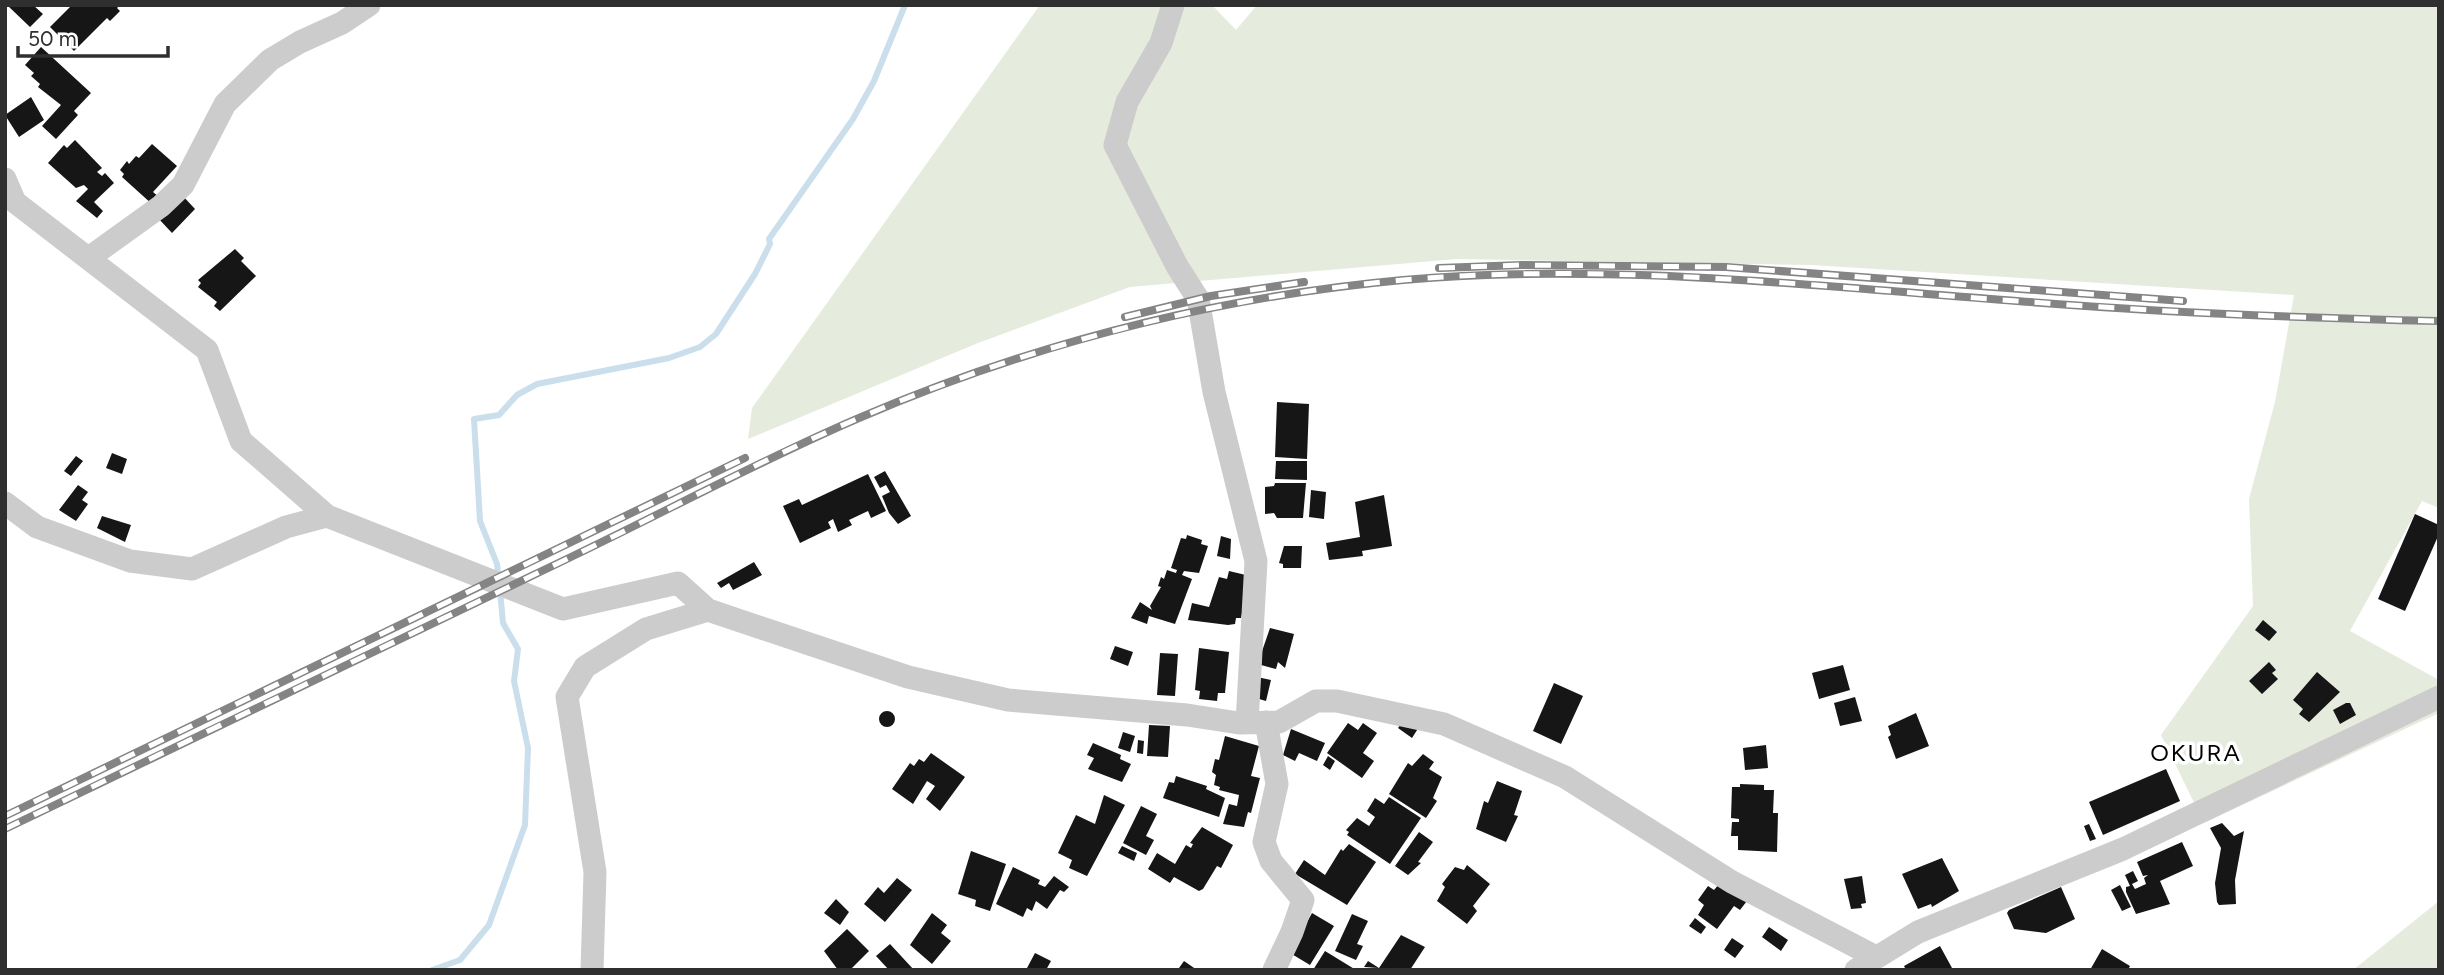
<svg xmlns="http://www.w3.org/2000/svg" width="2444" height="975" font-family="Figtree,sans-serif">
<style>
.green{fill:#e5ecde}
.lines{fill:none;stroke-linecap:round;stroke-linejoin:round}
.stream{stroke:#cadeec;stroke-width:6}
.building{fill:#161616}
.street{stroke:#ccc;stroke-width:23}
.rail-casing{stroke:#848484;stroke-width:8}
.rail{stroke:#fff;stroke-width:5;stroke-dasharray:16;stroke-linecap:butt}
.labels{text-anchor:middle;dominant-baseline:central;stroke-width:7;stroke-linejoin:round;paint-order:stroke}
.quarter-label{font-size:24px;letter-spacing:2px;fill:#000;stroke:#fff}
</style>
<rect width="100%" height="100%" fill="#fff"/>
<path class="green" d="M 1040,5 L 1212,5 L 1236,30 L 1257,5 L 2439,5 L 2439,508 L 2422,501 L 2350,631 L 2439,680 L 2439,713 L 2204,823 L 2161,735 L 2253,606 L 2249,499 L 2275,402 L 2294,295 L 1811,265 L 1457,259 L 1130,287 L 978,343 L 748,439 L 752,408 Z
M 2439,901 L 2439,970 L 2353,970 Z"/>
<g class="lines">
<path class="stream" d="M 499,580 L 497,564 L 480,521 L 474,419 L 499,415 L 517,395 L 537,384 L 669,358 L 700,347 L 716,334 L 755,274 L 770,244 L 769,239 L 853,119 L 874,81 L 905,5
M 432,970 L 460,960 L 489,925 L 525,825 L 528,748 L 514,681 L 518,649 L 503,623 L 500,590"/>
</g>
<path class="building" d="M 7,5 L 33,5 L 43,14 L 30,27 Z
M 72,5 L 120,5 L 117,8 L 120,11 L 110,21 L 107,18 L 74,51 L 50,27 Z
M 41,47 L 91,93 L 74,111 L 78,115 L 56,139 L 42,126 L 61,105 L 38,87 L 40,84 L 31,76 L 34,73 L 25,65 Z
M 31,97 L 44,120 L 19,137 L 5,115 Z
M 75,140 L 102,168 L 97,172 L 102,176 L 105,173 L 114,183 L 94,202 L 103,211 L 97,218 L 76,201 L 88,189 L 84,185 L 76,188 L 48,163 L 64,145 L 67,148 Z
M 152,144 L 177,166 L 153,192 L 159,197 L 153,205 L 122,177 L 124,174 L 120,170 L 127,161 L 129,164 L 136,156 L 139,158 Z
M 182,195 L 195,209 L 172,233 L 158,218 Z
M 235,249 L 244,258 L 241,261 L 256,276 L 220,311 L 214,306 L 217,302 L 198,287 L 201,283 L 198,280 Z
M 1277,402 L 1309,404 L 1307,459 L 1275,457 Z
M 112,453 L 127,459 L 122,474 L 106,468 Z
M 76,456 L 83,461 L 71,476 L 64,471 Z
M 1276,461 L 1307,461 L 1307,480 L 1275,479 Z
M 885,471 L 911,516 L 898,524 L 889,513 L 882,496 L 890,492 L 886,485 L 880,488 L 874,477 Z
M 868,474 L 886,511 L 871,518 L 868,511 L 849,520 L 852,525 L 838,532 L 833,519 L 828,522 L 831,528 L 800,543 L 783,506 L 799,499 L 802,505 Z
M 1275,483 L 1306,483 L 1303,518 L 1277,518 L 1274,513 L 1265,514 L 1265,487 L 1274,486 Z
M 78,485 L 88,492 L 82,500 L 88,504 L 76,521 L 59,510 Z
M 1311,490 L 1326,492 L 1324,519 L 1309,517 Z
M 1384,495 L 1392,546 L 1362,551 L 1363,556 L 1329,560 L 1326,543 L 1360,537 L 1355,502 Z
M 2415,514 L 2439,525 L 2439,534 L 2405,611 L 2378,599 Z
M 102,516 L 131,525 L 125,542 L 97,528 Z
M 1187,535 L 1202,540 L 1201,544 L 1208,546 L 1199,573 L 1184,571 L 1182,575 L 1192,579 L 1175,624 L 1149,616 L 1147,624 L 1131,618 L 1140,602 L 1152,610 L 1150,606 L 1161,587 L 1158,586 L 1161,577 L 1164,579 L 1167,570 L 1176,573 L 1177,570 L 1171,568 L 1181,538 L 1186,539 Z
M 1221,536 L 1231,539 L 1230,559 L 1217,556 Z
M 1284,546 L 1302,546 L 1301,568 L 1283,568 L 1283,564 L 1279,563 Z
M 754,562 L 762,575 L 733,590 L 729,583 L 721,588 L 717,583 Z
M 1229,571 L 1250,576 L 1241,618 L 1236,618 L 1235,624 L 1228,625 L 1188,620 L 1192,603 L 1209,607 L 1219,577 L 1227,579 Z
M 2263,620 L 2277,632 L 2269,641 L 2255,630 Z
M 1270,628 L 1294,634 L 1285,668 L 1278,662 L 1276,669 L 1261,665 L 1262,661 L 1259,660 Z
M 1115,646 L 1133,652 L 1128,666 L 1110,659 Z
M 1199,648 L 1229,652 L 1225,693 L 1218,693 L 1217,701 L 1199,699 L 1200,691 L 1195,690 Z
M 1160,653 L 1178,654 L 1175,696 L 1157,695 Z
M 2269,662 L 2276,670 L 2272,673 L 2278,679 L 2262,694 L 2249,681 Z
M 1843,665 L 1850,690 L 1819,699 L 1812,673 Z
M 2317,672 L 2340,692 L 2309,722 L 2299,714 L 2303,709 L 2293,700 Z
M 1257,677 L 1271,680 L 1266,701 L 1252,697 Z
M 1554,683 L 1583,696 L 1561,744 L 1533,731 Z
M 1855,697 L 1862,721 L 1840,726 L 1834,703 Z
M 2346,703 L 2350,703 L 2356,715 L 2340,724 L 2333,710 Z
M879 719a8 8 0 1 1 16 0a8 8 0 1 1-16 0Z
M 1916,713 L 1929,746 L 1896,759 L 1888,737 L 1891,735 L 1888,726 Z
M 1405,718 L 1419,727 L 1412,738 L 1398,728 Z
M 1348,723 L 1358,730 L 1363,723 L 1377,733 L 1363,753 L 1374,761 L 1362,778 L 1327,753 Z
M 1149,725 L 1170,726 L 1168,757 L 1147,756 Z
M 1291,729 L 1325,743 L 1317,761 L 1299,753 L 1295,761 L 1283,755 Z
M 1123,732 L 1135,736 L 1130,752 L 1118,748 Z
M 1225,736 L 1259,746 L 1251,776 L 1260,778 L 1251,813 L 1248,812 L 1244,827 L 1223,824 L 1229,804 L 1237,806 L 1239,795 L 1219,790 L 1220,787 L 1214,785 L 1216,775 L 1212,772 L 1215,759 L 1219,760 Z
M 1138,740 L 1144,741 L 1143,754 L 1137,753 Z
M 1093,743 L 1121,755 L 1120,759 L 1131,764 L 1122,782 L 1088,769 L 1094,758 L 1087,755 Z
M 1766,745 L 1768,768 L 1745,770 L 1743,748 Z
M 931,753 L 965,777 L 940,811 L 926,799 L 935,786 L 927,781 L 913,804 L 892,789 L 910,763 L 914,766 L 919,759 L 924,762 Z
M 1423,754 L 1434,762 L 1429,769 L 1442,777 L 1433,798 L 1437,801 L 1426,818 L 1389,794 L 1408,763 L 1412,766 Z
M 1328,756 L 1335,761 L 1330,770 L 1323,765 Z
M 2166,769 L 2180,801 L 2103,835 L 2089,802 Z
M 1176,776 L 1207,786 L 1206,789 L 1225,798 L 1219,817 L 1163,798 L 1169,782 L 1174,783 Z
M 1497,781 L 1522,791 L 1514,815 L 1518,816 L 1506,842 L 1476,829 L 1484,801 L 1488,803 Z
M 1740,784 L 1764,785 L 1764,790 L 1774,790 L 1773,813 L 1778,813 L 1777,852 L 1738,850 L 1738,836 L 1731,836 L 1732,822 L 1739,822 L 1739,819 L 1731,818 L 1732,787 L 1740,787 Z
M 1104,795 L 1125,805 L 1087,876 L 1069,868 L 1072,860 L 1058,853 L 1076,815 L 1095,824 Z
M 1389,797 L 1421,818 L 1390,864 L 1347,835 L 1349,832 L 1346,830 L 1357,818 L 1369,826 L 1375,817 L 1367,811 L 1375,798 L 1384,804 Z
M 1141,806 L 1157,814 L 1146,836 L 1154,840 L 1146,855 L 1123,843 Z
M 2222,823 L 2234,836 L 2244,831 L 2235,880 L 2236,904 L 2219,905 L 2217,902 L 2215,883 L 2221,848 L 2210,828 Z
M 2089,824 L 2096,839 L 2090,841 L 2084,826 Z
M 1202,827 L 1233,845 L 1221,868 L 1217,866 L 1203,889 L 1199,891 L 1174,877 L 1170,883 L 1148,869 L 1157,853 L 1175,864 L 1186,845 L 1191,848 L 1193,844 L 1190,843 Z
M 1419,832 L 1433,842 L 1418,862 L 1421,863 L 1408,875 L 1395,866 Z
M 2182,842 L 2193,866 L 2160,881 L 2170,904 L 2136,914 L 2126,892 L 2126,887 L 2130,886 L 2125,875 L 2133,871 L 2138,881 L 2132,884 L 2135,889 L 2146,884 L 2144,878 L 2148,875 L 2143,876 L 2137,862 Z
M 1349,844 L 1376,862 L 1347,905 L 1295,874 L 1304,860 L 1325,875 L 1341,849 L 1343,851 Z
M 1122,846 L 1137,853 L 1134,861 L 1118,853 Z
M 971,851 L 1006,864 L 990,911 L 975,906 L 976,900 L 958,894 Z
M 1942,858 L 1959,891 L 1932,907 L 1931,904 L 1918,909 L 1902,874 Z
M 1467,865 L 1490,884 L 1473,906 L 1477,911 L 1467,924 L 1437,901 L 1445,887 L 1442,884 L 1455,867 L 1464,870 Z
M 1013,867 L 1040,880 L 1038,884 L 1045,887 L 1054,876 L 1069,887 L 1064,892 L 1060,890 L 1047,909 L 1036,901 L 1032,911 L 1027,908 L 1023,917 L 996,904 Z
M 1862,876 L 1866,903 L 1861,904 L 1862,908 L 1851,909 L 1844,879 Z
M 897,878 L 912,890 L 885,922 L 864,904 L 878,887 L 884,893 Z
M 1724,878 L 1750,897 L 1740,910 L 1734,906 L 1717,929 L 1698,915 L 1704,905 L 1698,900 L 1708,886 L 1714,890 Z
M 2120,885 L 2131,907 L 2122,911 L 2111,890 Z
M 2061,887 L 2075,919 L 2046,933 L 2014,929 L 2007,913 L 2009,910 Z
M 836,899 L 849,912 L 840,925 L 824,913 Z
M 932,913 L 947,925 L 941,933 L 951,941 L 932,964 L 910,945 Z
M 1312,913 L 1334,926 L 1310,965 L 1290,953 Z
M 1352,914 L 1368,921 L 1357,944 L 1363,946 L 1356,960 L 1335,951 Z
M 1695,918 L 1706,927 L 1701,934 L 1689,926 Z
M 1769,927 L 1788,940 L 1781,951 L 1762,937 Z
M 847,929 L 869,951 L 850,970 L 838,970 L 824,951 Z
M 1401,935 L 1425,947 L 1410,970 L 1364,967 L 1368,961 L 1379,968 Z
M 1732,938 L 1744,946 L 1735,958 L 1724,950 Z
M 890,944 L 914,970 L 889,970 L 876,956 Z
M 1940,946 L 1952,968 L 1906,970 L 1904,966 Z
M 2102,949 L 2130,966 L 2128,970 L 2090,970 Z
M 1325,951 L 1356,970 L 1313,970 Z
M 1035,953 L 1051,961 L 1046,970 L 1027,968 Z
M 1184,961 L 1197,970 L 1179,968 Z"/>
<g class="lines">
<path class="street" d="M 1173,5 L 1161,43 L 1127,102 L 1115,145 L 1177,266 L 1198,299 L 1200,310 L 1214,392 L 1256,561 L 1247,723
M 5,179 L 15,202 L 207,350 L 241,441 L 327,516 L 563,609 L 678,583 L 708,610 L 908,677 L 1008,700 L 1187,715 L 1239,723 L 1279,722 L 1316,701 L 1337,701 L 1444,724 L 1565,777 L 1732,882 L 1876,957
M 90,257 L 161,206 L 183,185 L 225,104 L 270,60 L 300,42 L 342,23 L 369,5
M 5,503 L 37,527 L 130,561 L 192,569 L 286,527 L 327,516
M 1266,722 L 1277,784 L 1264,842 L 1271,861 L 1303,900 L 1292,932 L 1274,970
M 592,970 L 595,872 L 567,697 L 585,667 L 646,629 L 708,610
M 1856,970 L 1918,932 L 2123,849 L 2439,697"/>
<defs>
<path id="rail" d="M 1439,268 L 1522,265 L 1726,267 L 2183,301
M 1125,317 L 1211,296 L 1304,282
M 5,816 L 745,458
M 5,829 C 193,738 382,648 571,557 C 667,511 761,460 859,418 C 1031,344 1216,297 1403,280 C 1607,262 1813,286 2017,301 C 2157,312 2298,318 2439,321"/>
</defs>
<use href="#rail" class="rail-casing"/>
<use href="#rail" class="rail"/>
</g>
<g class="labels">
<g class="quarter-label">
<text x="2196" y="752">OKURA</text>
</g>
</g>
<rect width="2444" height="975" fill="none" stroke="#2f2f2f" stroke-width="14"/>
<path d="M18 46v10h150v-10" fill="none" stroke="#2f2f2f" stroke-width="3.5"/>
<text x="28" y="46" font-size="21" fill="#2f2f2f" stroke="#ffffff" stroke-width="5" paint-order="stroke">50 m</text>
</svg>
